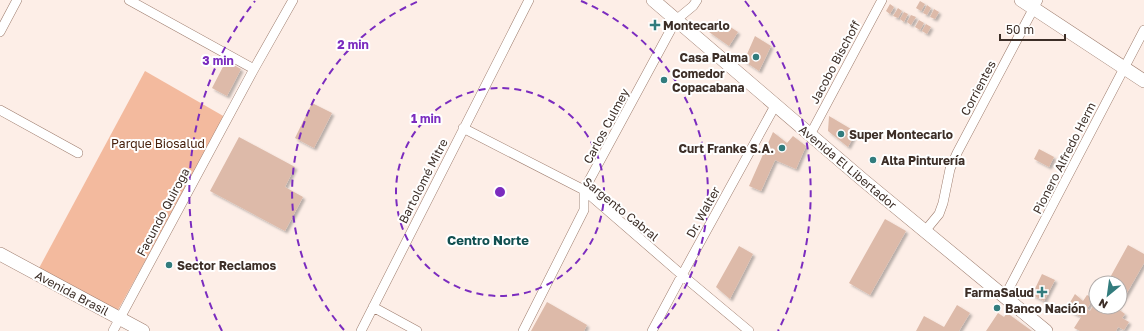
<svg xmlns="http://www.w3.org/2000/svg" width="1144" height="331" font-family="'Golos Text',sans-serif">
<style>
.green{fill:#f3ba9e}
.building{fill:#ddbaa9;filter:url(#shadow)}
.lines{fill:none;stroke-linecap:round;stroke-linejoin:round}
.minor-casing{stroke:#9d7c6d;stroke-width:10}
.secondary-casing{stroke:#9d7c6d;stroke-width:14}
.minor{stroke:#fff;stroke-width:9}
.secondary{stroke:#fff;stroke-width:13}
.ring{fill:none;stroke:#7b2cbf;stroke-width:2;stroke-dasharray:7 5}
.poi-dot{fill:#327c7d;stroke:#fff;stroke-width:1.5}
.labels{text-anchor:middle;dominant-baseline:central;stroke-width:4;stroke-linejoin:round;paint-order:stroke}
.poi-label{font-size:12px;font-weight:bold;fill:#3c2e27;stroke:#fff;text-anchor:start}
.street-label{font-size:12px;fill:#3c2e27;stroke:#fff}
.park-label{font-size:12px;fill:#47200c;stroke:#fff}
.neighbourhood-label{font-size:13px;font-weight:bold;fill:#114f50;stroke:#fff}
.centre{fill:#7b2cbf;stroke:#fff;stroke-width:2}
.ring-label{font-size:12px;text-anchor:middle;font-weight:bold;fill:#7b2cbf;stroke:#fff;stroke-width:4;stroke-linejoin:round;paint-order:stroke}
</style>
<defs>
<filter id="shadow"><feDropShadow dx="2.5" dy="2.5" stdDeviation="1" flood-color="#0004"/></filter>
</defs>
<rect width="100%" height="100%" fill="#fdeee7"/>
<path class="green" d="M 145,71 L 225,117 L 118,310 L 38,270 Z"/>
<path class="building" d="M 920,1 L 925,4 L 921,11 L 916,8 Z
M 890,4 L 894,7 L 890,14 L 886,11 Z
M 927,5 L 931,8 L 927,15 L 923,13 Z
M 898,8 L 902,11 L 898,18 L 893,16 Z
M 934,9 L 939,12 L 935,19 L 930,17 Z
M 904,12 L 908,14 L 904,22 L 900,19 Z
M 911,15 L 916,17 L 911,25 L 907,22 Z
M 718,19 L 738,32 L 729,46 L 709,32 Z
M 919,20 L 924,23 L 920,30 L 915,27 Z
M 926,24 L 931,27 L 927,34 L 922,31 Z
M 755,36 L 771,46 L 759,71 L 744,61 Z
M 226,61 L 241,69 L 227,96 L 212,88 Z
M 312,103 L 332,113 L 314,148 L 295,138 Z
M 829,116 L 856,132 L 848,147 L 828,131 Z
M 773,132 L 787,143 L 793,136 L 806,146 L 796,169 L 775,160 L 761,191 L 749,186 Z
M 239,137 L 295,167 L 285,187 L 303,197 L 285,231 L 210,191 Z
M 1039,149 L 1054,157 L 1049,167 L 1034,159 Z
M 885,219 L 906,231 L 870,295 L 849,283 Z
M 1128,245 L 1144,254 L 1144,263 L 1120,305 L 1120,283 L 1107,283 Z
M 739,246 L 753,254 L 730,299 L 716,287 Z
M 1042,274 L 1055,280 L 1044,301 L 1032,295 Z
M 1075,294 L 1083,301 L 1087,295 L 1093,298 L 1087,309 L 1090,311 L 1096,301 L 1096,307 L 1119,307 L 1118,309 L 1125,314 L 1122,318 L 1129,322 L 1124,330 L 1118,327 L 1116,331 L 1080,331 L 1074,328 L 1081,317 L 1066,309 Z
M 547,302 L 587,325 L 584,331 L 531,331 Z
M 957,305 L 970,313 L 959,331 L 916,331 L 924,316 L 944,327 Z
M 998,313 L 1004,317 L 1007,313 L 1032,331 L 986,331 Z"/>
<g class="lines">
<defs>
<path id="minor" d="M 129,0 L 254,69
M 0,32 L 17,0
M 0,110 L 78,153
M 463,128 L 584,190 L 682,275 L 749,331
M 810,135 L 882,0
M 925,231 L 939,214 L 943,203 L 950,169 L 957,153 L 1038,0
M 1005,296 L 1144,30
M 373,307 L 417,331
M 113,331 L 254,69 L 293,0
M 361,331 L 529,0
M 523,331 L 584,210 L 584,190 L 676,20 L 693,6 L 697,0
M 652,331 L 682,275 L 776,104"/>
<path id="secondary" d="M 653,0 L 863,180 L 1046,331
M 1021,0 L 1144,81
M 0,254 L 143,331"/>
</defs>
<use href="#minor" class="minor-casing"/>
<use href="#secondary" class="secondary-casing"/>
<use href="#minor" class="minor"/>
<use href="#secondary" class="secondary"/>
</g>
<g class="ring">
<circle cx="500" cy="192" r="104"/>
<path d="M344 330A208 208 0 0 1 419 1M581 1A208 208 0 0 1 656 330"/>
<path d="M222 331A311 311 0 0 1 255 1M745 1A311 311 0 0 1 778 331"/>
</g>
<g class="poi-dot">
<path d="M653 19h4v4h4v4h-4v4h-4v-4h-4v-4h4z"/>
<circle cx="756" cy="57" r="4"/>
<circle cx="664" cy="80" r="4"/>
<circle cx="841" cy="134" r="4"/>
<circle cx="782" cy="148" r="4"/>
<circle cx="873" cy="160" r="4"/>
<circle cx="169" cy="265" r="4"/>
<path d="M1040 286h4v4h4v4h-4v4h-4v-4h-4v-4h4z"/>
<circle cx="997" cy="308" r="4"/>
</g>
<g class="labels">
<g class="poi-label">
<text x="663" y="25">Montecarlo</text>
<text x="748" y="57" text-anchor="end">Casa Palma</text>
<text x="672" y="73">Comedor<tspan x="672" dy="14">Copacabana</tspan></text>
<text x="849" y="134">Super Montecarlo</text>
<text x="774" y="148" text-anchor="end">Curt Franke S.A.</text>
<text x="881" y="160">Alta Pinturería</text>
<text x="177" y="265">Sector Reclamos</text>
<text x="1034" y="292" text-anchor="end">FarmaSalud</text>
<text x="1005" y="308">Banco Nación</text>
</g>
<g class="street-label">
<text transform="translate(835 62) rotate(-62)">Jacobo Bischoff</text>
<text transform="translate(978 88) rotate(-62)">Corrientes</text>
<text transform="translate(606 126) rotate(-62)">Carlos Culmey</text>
<text transform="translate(1064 158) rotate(-63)">Pionero Alfredo Herm</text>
<text transform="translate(848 167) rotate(40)">Avenida El Libertador</text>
<text transform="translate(423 181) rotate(-63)">Bartolomé Mitre</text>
<text transform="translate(621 209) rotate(39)">Sargento Cabral</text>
<text transform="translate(163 212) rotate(-62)">Facundo Quiroga</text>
<text transform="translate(703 212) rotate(-61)">Dr. Walter</text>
<text transform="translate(72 293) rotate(28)">Avenida Brasil</text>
</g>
<g class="park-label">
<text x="158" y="143">Parque Biosalud</text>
</g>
<g class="neighbourhood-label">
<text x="488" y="240">Centro Norte</text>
</g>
</g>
<circle cx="500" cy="192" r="6" class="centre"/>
<g class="ring-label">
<text x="353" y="49">2 min</text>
<text x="218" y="65">3 min</text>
<text x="426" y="123">1 min</text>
</g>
<g transform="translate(1108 295) rotate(209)"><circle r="19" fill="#ffffff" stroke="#b1aba9"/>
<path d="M0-3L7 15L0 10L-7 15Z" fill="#327c7d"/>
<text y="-6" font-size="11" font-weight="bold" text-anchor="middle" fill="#3c2e27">N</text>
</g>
<path d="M1000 34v6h65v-6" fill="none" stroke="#3c2e27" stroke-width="2"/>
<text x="1006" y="34" font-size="12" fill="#3c2e27" stroke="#ffffff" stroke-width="3" paint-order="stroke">50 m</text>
</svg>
